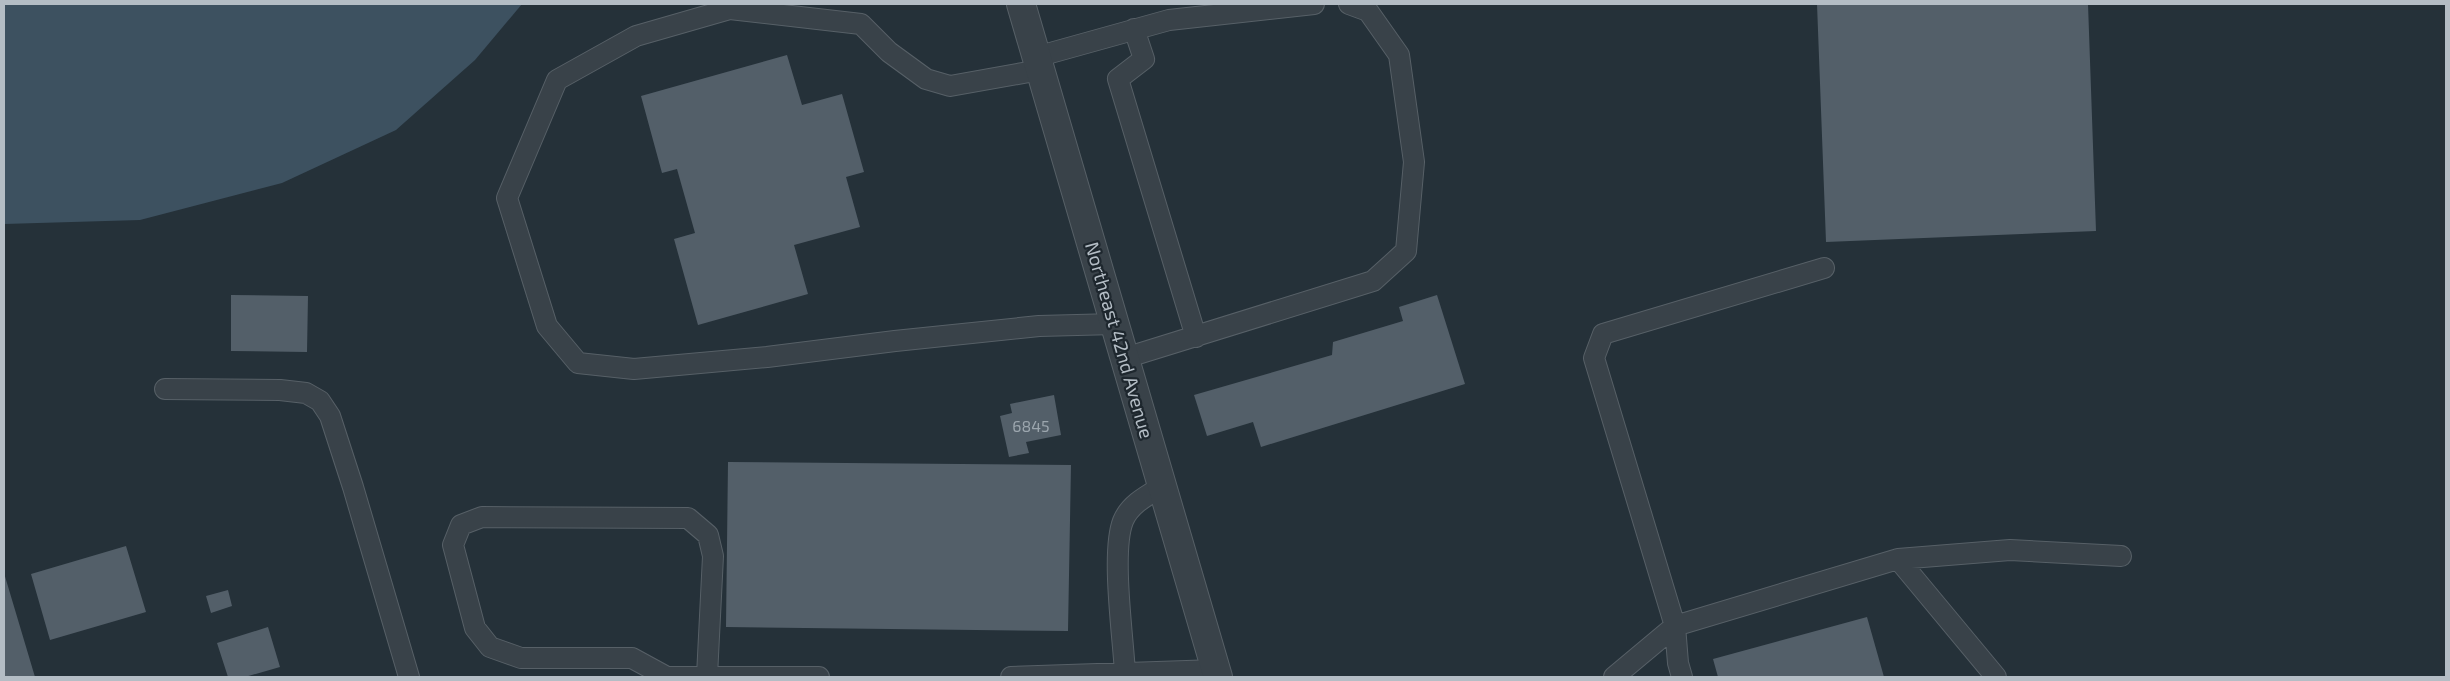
<svg xmlns="http://www.w3.org/2000/svg" width="2450" height="681" font-family="'Exo 2',sans-serif">
<style>
.water{fill:#3d5160}
.building{fill:#535f69}
.lines{fill:none;stroke-linecap:round;stroke-linejoin:round}
.service-casing{stroke:#576067;stroke-width:22}
.minor-casing{stroke:#576067;stroke-width:30}
.service{stroke:#394249;stroke-width:20}
.minor{stroke:#394249;stroke-width:28}
.labels{text-anchor:middle;dominant-baseline:central;stroke-width:4.5;stroke-linejoin:round;paint-order:stroke}
.number-label{font-size:16px;fill:#9ca6ae}
.street-label{font-size:19px;fill:#b4bdc5;stroke:#1e272e}
</style>
<rect width="100%" height="100%" fill="#253139"/>
<path class="water" d="M 4,4 L 522,4 L 475,60 L 396,130 L 282,183 L 140,220 L 4,224 Z"/>
<path class="building" d="M 1817,4 L 2088,4 L 2096,231 L 1826,242 Z
M 787,55 L 802,105 L 842,94 L 864,172 L 846,177 L 860,227 L 794,245 L 808,294 L 698,325 L 674,239 L 695,233 L 677,169 L 662,173 L 641,96 Z
M 231,295 L 308,296 L 307,352 L 231,351 Z
M 1437,295 L 1465,384 L 1261,447 L 1253,422 L 1207,436 L 1194,395 L 1332,355 L 1333,342 L 1403,321 L 1399,307 Z
M 1054,395 L 1061,435 L 1026,442 L 1029,453 L 1009,457 L 1000,416 L 1012,413 L 1010,404 Z
M 728,462 L 1071,465 L 1068,631 L 726,627 Z
M 126,546 L 146,612 L 50,640 L 31,574 Z
M 4,573 L 35,677 L 4,677 Z
M 228,590 L 232,606 L 211,613 L 206,596 Z
M 1867,617 L 1884,677 L 1718,677 L 1713,659 Z
M 268,627 L 280,667 L 245,677 L 228,677 L 217,643 Z"/>
<g class="lines">
<defs>
<path id="service" d="M 1134,29 L 1144,59 L 1118,79 L 1196,337
M 1036,57 L 1169,20 L 1314,4
M 1040,70 L 950,86 L 926,79 L 889,52 L 861,24 L 730,9 L 636,36 L 557,80 L 507,198 L 547,326 L 578,363 L 634,369 L 767,357 L 895,341 L 1039,326 L 1115,324
M 1125,358 L 1373,281 L 1406,251 L 1414,162 L 1399,55 L 1368,11 L 1349,4
M 165,389 L 280,390 L 306,393 L 320,401 L 330,416 L 353,487 L 409,677
M 1898,559 L 1996,677
M 1125,673 C 1123,636 1111,552 1123,521 C 1130,504 1148,495 1163,486
M 665,676 L 632,658 L 521,658 L 490,647 L 475,628 L 453,545 L 461,525 L 482,517 L 688,518 L 708,535 L 713,556 L 707,676
M 663,677 L 819,677
M 1011,677 L 1216,670
M 1614,677 L 1675,626 L 1898,559 L 2010,550 L 2121,556
M 1682,677 L 1678,663 L 1675,626 L 1594,358 L 1603,334 L 1824,268"/>
<path id="minor" d="M 1021,4 L 1218,677"/>
</defs>
<use href="#service" class="service-casing"/>
<use href="#minor" class="minor-casing"/>
<use href="#service" class="service"/>
<use href="#minor" class="minor"/>
</g>
<g class="labels">
<g class="number-label">
<text x="1031" y="425">6845</text>
</g>
<g class="street-label">
<text transform="translate(1120 340) rotate(74)">Northeast 42nd Avenue</text>
</g>
</g>
<rect width="2450" height="681" fill="none" stroke="#b4bdc5" stroke-width="10"/>
</svg>
